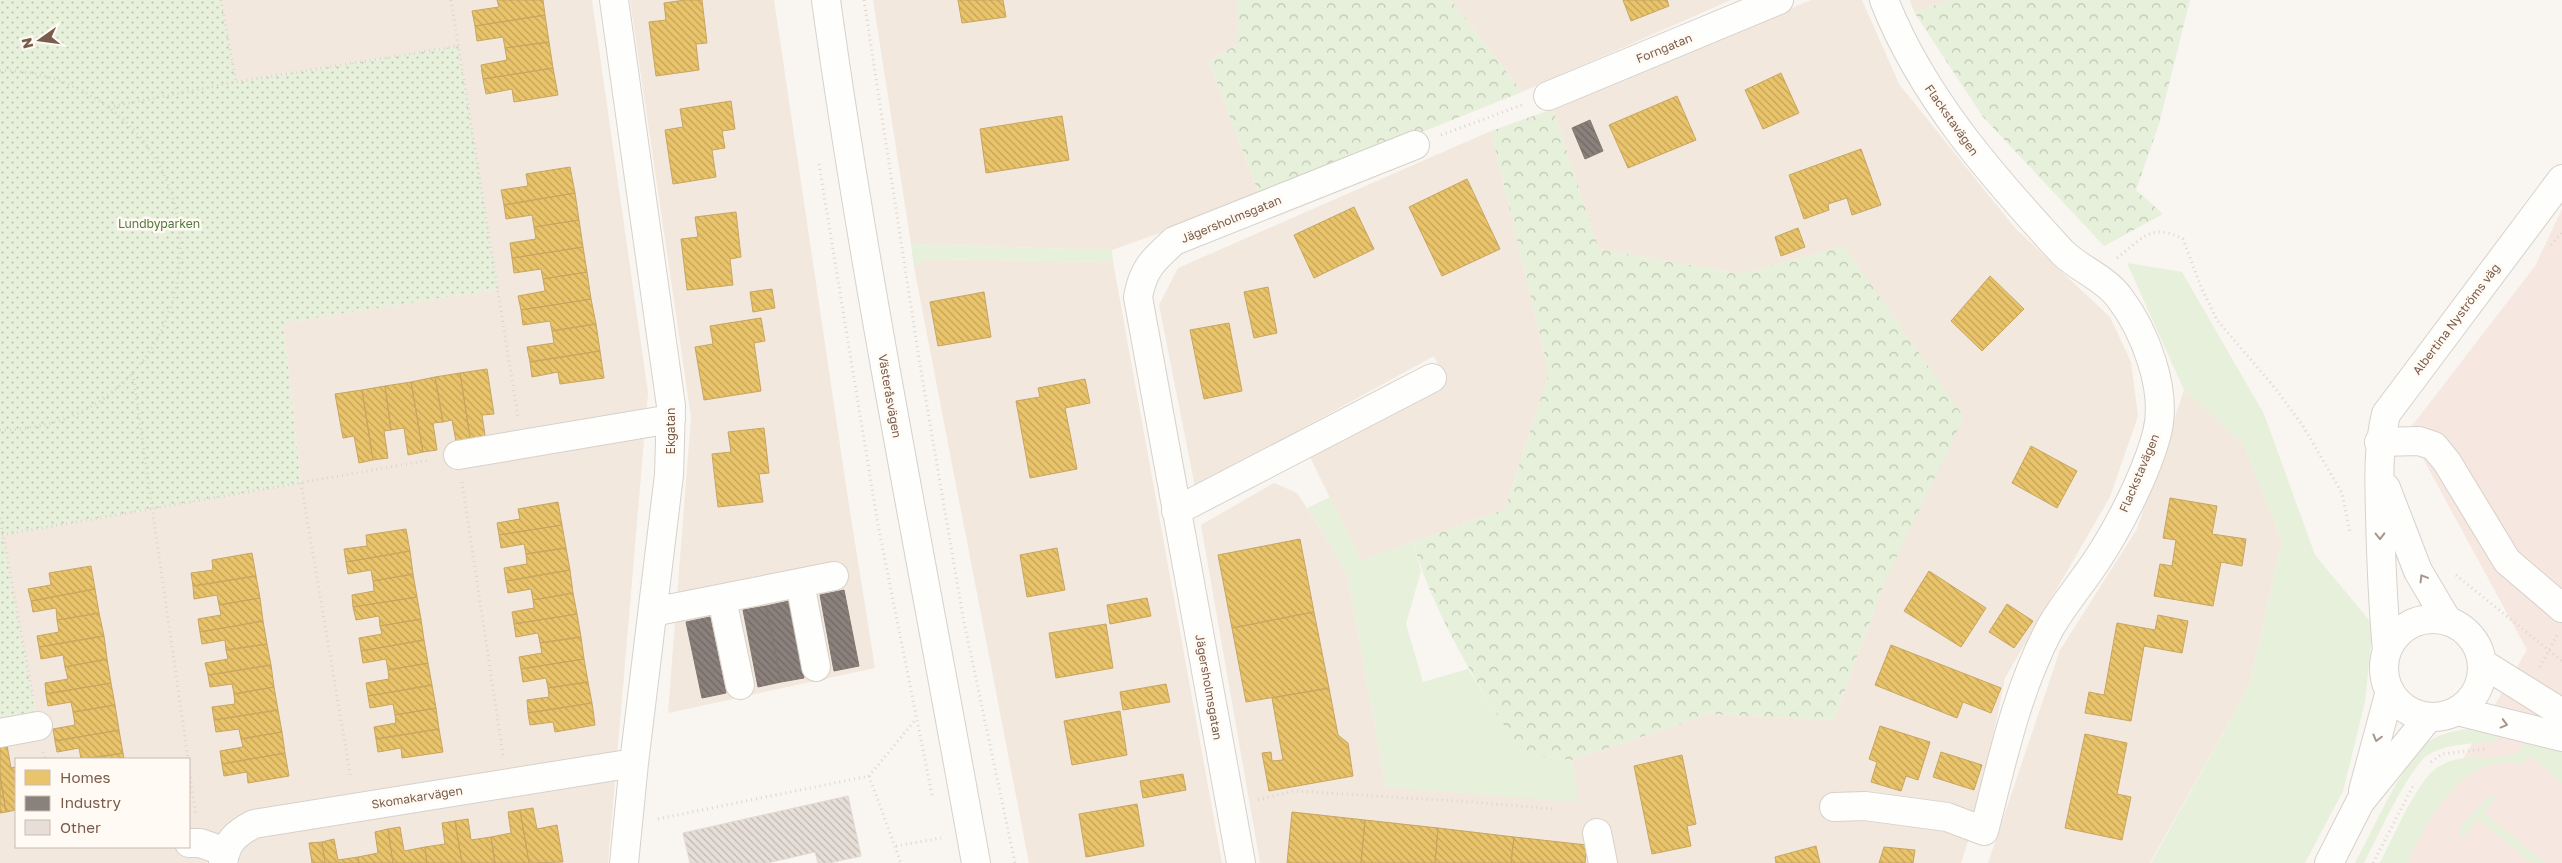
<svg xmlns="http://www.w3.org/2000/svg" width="2562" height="863" font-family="'Golos Text',sans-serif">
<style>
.residential{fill:#f2e8de;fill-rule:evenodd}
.commercial{fill:#f6e8e1}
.grass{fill:#e7f0db}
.forest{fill:url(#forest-crowns)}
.park{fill:url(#park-dots)}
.homes{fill:url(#homes-back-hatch);stroke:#c8a561}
.industry{fill:url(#industry-back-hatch);stroke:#85766e}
.building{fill:url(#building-back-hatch);stroke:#e2d8d2}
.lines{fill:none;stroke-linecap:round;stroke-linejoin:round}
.minor-casing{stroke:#d7d1cb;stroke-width:30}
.path{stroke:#dcd5d0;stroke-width:3;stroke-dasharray:1 4;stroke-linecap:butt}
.minor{stroke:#fefefd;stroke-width:28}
.oneway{stroke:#a8958b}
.labels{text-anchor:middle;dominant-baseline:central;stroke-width:5;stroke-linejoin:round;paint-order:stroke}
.street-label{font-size:12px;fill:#7a5c4d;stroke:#fffaf3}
.park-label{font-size:12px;fill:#537a41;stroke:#fffaf3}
</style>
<defs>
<pattern id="forest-crowns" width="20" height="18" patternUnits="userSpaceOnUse" patternTransform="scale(1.25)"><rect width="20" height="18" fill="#e7f0db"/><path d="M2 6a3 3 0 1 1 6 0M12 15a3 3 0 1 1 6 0" fill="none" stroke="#c0c6b4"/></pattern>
<pattern id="park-dots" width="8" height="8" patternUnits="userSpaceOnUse" patternTransform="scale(1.25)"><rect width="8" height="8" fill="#e7f0db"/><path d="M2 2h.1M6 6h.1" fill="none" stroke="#c0c6b4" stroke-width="1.8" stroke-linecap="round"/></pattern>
<pattern id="homes-back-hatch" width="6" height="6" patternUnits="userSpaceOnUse" patternTransform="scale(1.25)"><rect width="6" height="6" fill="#e9c46a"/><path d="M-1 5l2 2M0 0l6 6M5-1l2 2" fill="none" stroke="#c2a259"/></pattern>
<pattern id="industry-back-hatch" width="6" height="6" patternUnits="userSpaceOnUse" patternTransform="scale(1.25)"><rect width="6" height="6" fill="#8a817c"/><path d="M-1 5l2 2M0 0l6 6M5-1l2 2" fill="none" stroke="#716863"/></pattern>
<pattern id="building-back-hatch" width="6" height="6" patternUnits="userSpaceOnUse" patternTransform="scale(1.25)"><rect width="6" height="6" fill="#e6ded7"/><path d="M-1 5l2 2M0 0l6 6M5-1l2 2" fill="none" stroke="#bfb7b1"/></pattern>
</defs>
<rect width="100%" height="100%" fill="#f9f5f0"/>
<path class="residential" d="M 221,0 L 592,0 L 648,393 L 608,863 L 0,863 L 0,733 L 38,726 L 2,535 L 301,483 L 283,323 L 498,289 L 458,46 L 236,82 ZM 16,759 L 189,759 L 189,847 L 16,847 Z
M 630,0 L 774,0 L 848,499 L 875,668 L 668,713 L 691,417 Z
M 873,0 L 1238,0 L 1238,44 L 1209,61 L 1260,197 L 1112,250 L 911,244 Z
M 1451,0 L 1731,0 L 1522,92 Z
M 1811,0 L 1862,0 L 1899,84 L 2015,228 L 2110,317 L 2131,362 L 2138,416 L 2110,497 L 2005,678 L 1979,807 L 1961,863 L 1260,863 L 1201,525 L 1274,483 L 1297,493 L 1329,542 L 1348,577 L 1386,787 L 1578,801 L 1572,760 L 1709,714 L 1834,720 L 1885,581 L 1844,246 L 1742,274 L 1599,249 L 1553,109 Z
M 1910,0 L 1951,0 L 1914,12 Z
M 1491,131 L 1549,373 L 1505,509 L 1361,561 L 1309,455 L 1446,381 L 1434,356 L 1195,487 L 1159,305 L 1178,268 Z
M 925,259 L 1113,262 L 1222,863 L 1029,863 L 914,267 Z
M 2184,390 L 2244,444 L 2282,540 L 2250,685 L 2150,863 L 1988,863 L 2060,650 L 2137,529 Z"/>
<path class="commercial" d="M 2562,209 L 2562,863 L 2402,863 L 2527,650 L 2408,431 L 2535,266 Z"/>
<path class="grass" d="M 911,244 L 1112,250 L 1113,262 L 925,259 L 914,267 Z
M 2127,263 L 2182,272 L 2264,414 L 2315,555 L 2373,625 L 2365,702 L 2343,791 L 2305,863 L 2151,863 L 2250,685 L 2282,540 L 2244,444 L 2184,390 Z
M 1330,497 L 1361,560 L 1413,542 L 1421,571 L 1406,624 L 1423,682 L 1468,669 L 1523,755 L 1572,760 L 1579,802 L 1386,787 L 1348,577 L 1329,542 L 1307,508 Z
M 2467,729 L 2501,731 L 2495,741 C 2474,744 2451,743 2431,753 C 2411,762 2376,840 2364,863 L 2355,863 C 2372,832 2400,768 2424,745 C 2435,735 2453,731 2467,729 Z
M 2530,737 L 2562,749 L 2562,783 L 2530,756 L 2525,762 C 2514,764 2500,761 2490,765 C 2448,779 2425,826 2407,863 L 2380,863 C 2393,838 2414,788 2433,771 C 2459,748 2494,765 2518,752 C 2522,749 2526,742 2530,737 Z
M 2492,794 L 2497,796 L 2484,813 L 2545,863 L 2532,863 L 2478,819 L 2463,837 L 2459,833 L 2464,823 Z"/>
<path class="forest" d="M 1238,0 L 1451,0 L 1522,92 L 1260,197 L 1209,61 L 1238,44 Z
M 1951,0 L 2190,0 L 2159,124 L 2136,190 L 2163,214 L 2104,246 L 1983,117 L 1914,12 Z
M 1553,109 L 1599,249 L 1742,274 L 1844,246 L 1964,417 L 1885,581 L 1834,720 L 1709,714 L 1572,760 L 1523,755 C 1480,688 1435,619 1413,542 L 1505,509 L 1549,373 L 1491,131 Z"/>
<path class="park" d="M 0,0 L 221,0 L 236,82 L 458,46 L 498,289 L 283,323 L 301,483 L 2,535 L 38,726 L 0,733 Z"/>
<path class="homes" d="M 497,0 L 543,0 L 545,15 L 475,26 L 472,11 L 499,7 Z
M 685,0 L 702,0 L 707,43 L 696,44 L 699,70 L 656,76 L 649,22 L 666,20 L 664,3 Z
M 958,0 L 1003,0 L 1006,17 L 962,23 Z
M 1623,0 L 1667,0 L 1669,6 L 1631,21 Z
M 545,15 L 549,42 L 505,48 L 503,37 L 477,41 L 475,26 Z
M 549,42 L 553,68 L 483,79 L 481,65 L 507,60 L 505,48 Z
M 553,68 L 558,95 L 514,102 L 512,89 L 486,94 L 483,79 Z
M 1781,73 L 1799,113 L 1763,129 L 1745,90 Z
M 1677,96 L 1696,140 L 1628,168 L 1609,125 Z
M 731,101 L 735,129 L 722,131 L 725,148 L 712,150 L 716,177 L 673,184 L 665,130 L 683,127 L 680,109 Z
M 1062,116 L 1069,160 L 986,173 L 980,129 Z
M 1861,149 L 1881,205 L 1852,215 L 1847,198 L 1828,204 L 1829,210 L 1804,219 L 1789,175 Z
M 570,167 L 575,193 L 504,205 L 501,190 L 528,186 L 526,174 Z
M 1467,179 L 1500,249 L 1442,276 L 1409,207 Z
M 575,193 L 579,220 L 534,227 L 532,215 L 506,219 L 504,205 Z
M 1354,207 L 1374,249 L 1314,278 L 1294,235 Z
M 736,212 L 741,257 L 730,259 L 733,285 L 687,290 L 681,239 L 698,237 L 695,217 Z
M 579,220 L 583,247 L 512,258 L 510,243 L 536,239 L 534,227 Z
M 1798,228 L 1805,247 L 1781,256 L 1775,237 Z
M 583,247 L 587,272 L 543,279 L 541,269 L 514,273 L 512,258 Z
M 587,272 L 591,299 L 521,310 L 518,296 L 545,291 L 543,279 Z
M 1990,276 L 2024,309 L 1982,351 L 1951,321 Z
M 1268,287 L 1277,333 L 1254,338 L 1244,292 Z
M 772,289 L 775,308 L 753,312 L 750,292 Z
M 984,292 L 991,337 L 938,346 L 930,302 Z
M 591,299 L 596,324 L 552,331 L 550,321 L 523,325 L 521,310 Z
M 761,318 L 765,341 L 754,343 L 761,391 L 704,400 L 695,347 L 713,344 L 710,326 Z
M 1229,323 L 1242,391 L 1204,399 L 1190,330 Z
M 596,324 L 600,351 L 530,362 L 527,347 L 554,343 L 552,331 Z
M 600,351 L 604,378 L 560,384 L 558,372 L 532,377 L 530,362 Z
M 487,369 L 494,414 L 482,415 L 486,442 L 471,444 L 460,373 Z
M 460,373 L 471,444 L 457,447 L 452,420 L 443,422 L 435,377 Z
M 435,377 L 443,422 L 433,423 L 437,450 L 423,452 L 411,382 Z
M 1085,379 L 1090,403 L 1065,408 L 1077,469 L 1030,478 L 1016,401 L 1040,397 L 1038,388 Z
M 411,382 L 423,452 L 408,455 L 404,428 L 391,430 L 385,386 Z
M 385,386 L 391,430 L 384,431 L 388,458 L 373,460 L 362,390 Z
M 362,390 L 373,460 L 359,463 L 354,436 L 343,438 L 335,394 Z
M 764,428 L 769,473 L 759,474 L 763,502 L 718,507 L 712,454 L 731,452 L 728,432 Z
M 2031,446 L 2077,471 L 2057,508 L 2012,483 Z
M 2170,498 L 2217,506 L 2212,534 L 2246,539 L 2242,566 L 2221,562 L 2213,606 L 2154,596 L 2160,564 L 2172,566 L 2176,540 L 2163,538 Z
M 558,502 L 562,525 L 499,535 L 497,523 L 520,519 L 518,509 Z
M 562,525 L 566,548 L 526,554 L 524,544 L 501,548 L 499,535 Z
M 406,529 L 410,551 L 346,562 L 344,549 L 367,546 L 366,535 Z
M 1300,539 L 1314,612 L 1232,628 L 1218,555 Z
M 566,548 L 570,570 L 506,581 L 504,568 L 527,564 L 526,554 Z
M 1057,548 L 1065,590 L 1027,597 L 1020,555 Z
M 410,551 L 413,574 L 373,581 L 371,570 L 348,574 L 346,562 Z
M 252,553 L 256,576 L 193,586 L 191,573 L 213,570 L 212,560 Z
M 91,566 L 95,589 L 31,601 L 28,589 L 51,585 L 49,573 Z
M 570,570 L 573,593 L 533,600 L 531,589 L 508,593 L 506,581 Z
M 1929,571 L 1986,608 L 1961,647 L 1904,611 Z
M 413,574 L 417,597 L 353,607 L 352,595 L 374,591 L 373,581 Z
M 256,576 L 260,598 L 219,605 L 217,595 L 194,599 L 193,586 Z
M 95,589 L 99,613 L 57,620 L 56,608 L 33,612 L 31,601 Z
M 573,593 L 577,614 L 514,624 L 512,612 L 534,608 L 533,600 Z
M 417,597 L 421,619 L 380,626 L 379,616 L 356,620 L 353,607 Z
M 260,598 L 263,621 L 200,632 L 198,619 L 221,615 L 219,605 Z
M 1147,598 L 1151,616 L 1110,624 L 1107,605 Z
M 2007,604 L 2033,621 L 2014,648 L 1989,632 Z
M 1314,612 L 1329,688 L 1246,702 L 1232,628 Z
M 99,613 L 104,636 L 39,647 L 37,636 L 59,632 L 57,620 Z
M 577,614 L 581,637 L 540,643 L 538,633 L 516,637 L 514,624 Z
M 2158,615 L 2188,621 L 2182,653 L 2144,646 L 2131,721 L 2085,713 L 2089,692 L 2104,695 L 2117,623 L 2155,630 Z
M 421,619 L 424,640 L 361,651 L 359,638 L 382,634 L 380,626 Z
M 263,621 L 267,644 L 226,650 L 225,640 L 202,644 L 200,632 Z
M 1106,624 L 1113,668 L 1056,678 L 1049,633 Z
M 104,636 L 107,659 L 65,667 L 63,655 L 41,659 L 39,647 Z
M 581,637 L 584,659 L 521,669 L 519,657 L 542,653 L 540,643 Z
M 424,640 L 428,663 L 388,670 L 386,659 L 363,663 L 361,651 Z
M 267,644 L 271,665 L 208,675 L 205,663 L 228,659 L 226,650 Z
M 1891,645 L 2001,688 L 1991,713 L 1963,702 L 1957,718 L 1875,685 Z
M 107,659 L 111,683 L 46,694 L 45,683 L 68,679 L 65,667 Z
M 584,659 L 588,682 L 548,688 L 546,678 L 523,682 L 521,669 Z
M 428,663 L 432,685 L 368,696 L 366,683 L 389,679 L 388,670 Z
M 271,665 L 274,687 L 234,694 L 232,684 L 210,687 L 208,675 Z
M 588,682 L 592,703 L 528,713 L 527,700 L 549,697 L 548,688 Z
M 111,683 L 115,705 L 73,712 L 71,702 L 48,706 L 46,694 Z
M 1166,684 L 1170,702 L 1123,710 L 1120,692 Z
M 432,685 L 436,708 L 395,715 L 393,704 L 370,708 L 368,696 Z
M 274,687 L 278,710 L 214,720 L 212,707 L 235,704 L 234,694 Z
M 1329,688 L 1338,735 L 1348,743 L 1353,776 L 1269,791 L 1262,753 L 1271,752 L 1272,761 L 1283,760 L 1272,698 Z
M 592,703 L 595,725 L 555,732 L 553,722 L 530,725 L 528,713 Z
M 115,705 L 119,730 L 55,741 L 53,729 L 75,725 L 73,712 Z
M 436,708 L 439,729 L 376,739 L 374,727 L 396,723 L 395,715 Z
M 278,710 L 282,732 L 241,739 L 239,729 L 216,732 L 214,720 Z
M 1120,711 L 1127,755 L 1072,765 L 1064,721 Z
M 1880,726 L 1930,742 L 1918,780 L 1906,776 L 1901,791 L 1871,782 L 1877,762 L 1869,759 Z
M 439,729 L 443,752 L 402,758 L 401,748 L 378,752 L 376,739 Z
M 119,730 L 123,753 L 81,759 L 79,748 L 57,752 L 55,741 Z
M 282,732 L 285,753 L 222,764 L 220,751 L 243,747 L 241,739 Z
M 2085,734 L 2127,743 L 2117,794 L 2131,797 L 2122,840 L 2065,828 Z
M 7,745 L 11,768 L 16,767 L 16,810 L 6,812 L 0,775 L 0,746 Z
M 1941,752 L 1982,765 L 1974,790 L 1933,777 Z
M 123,753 L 124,759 L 89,759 Z
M 285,753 L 289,776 L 248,783 L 247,772 L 224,776 L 222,764 Z
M 1682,755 L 1696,824 L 1687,826 L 1691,846 L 1652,854 L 1634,766 Z
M 1183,774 L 1186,790 L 1143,798 L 1140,781 Z
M 0,775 L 6,812 L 0,813 Z
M 1137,804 L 1144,846 L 1086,857 L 1079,814 Z
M 533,808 L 537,829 L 557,825 L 563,862 L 529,863 L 520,810 Z
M 520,810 L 529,863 L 495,863 L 491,837 L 511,833 L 508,812 Z
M 1292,812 L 1365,820 L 1361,863 L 1287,863 Z
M 468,819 L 471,840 L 491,837 L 495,863 L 462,863 L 455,821 Z
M 1365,820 L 1438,828 L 1435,863 L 1361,863 Z
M 455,821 L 462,863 L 427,863 L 425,847 L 445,844 L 442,823 Z
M 400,827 L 404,851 L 425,847 L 427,863 L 393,863 L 388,829 Z
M 1438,828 L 1514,837 L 1511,863 L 1435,863 Z
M 388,829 L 393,863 L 359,863 L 358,857 L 378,853 L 375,832 Z
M 1514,837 L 1587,845 L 1585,863 L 1511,863 Z
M 334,839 L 338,860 L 358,857 L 359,863 L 325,863 L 322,842 Z
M 322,842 L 325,863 L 312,863 L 309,843 Z
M 1816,846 L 1820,863 L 1776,863 L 1775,857 Z
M 1884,847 L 1915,850 L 1913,863 L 1879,863 Z"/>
<path class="industry" d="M 1590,120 L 1603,151 L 1585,159 L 1572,128 Z
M 844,590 L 859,666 L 834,671 L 820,595 Z
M 789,601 L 804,678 L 781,682 L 766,606 Z
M 766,606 L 781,682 L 758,687 L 743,610 Z
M 710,617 L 726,693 L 702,698 L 686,622 Z"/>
<path class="building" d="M 848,796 L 861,856 L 829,863 L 818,863 L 815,852 L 767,863 L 690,863 L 683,833 Z"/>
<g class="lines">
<defs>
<path id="minor" d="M 614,0 L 671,406 L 669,475 L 634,763 L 624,863
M 826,0 C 866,289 925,576 976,863
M 1548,96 L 1779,0
M 2379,442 L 2419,441 L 2434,446 L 2447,462 L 2507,561 L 2562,608
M 458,455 L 671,419
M 2386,488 L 2418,571 L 2447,620
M 1176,511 L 1432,378
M 800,583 L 816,667
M 722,599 L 740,685
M 653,612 L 834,576
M2384 668a49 49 0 1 1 98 0a49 49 0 1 1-98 0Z
M 2387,651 C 2383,605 2381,560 2380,513 C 2379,479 2378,447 2386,414 L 2562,179
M 2482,663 L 2562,713
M 2457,711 L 2562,737
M 0,733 L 38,726
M 2363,791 L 2390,691
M 1834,807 L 1865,806 L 1947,817 L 1984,831 C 2002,762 2016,692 2050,628 C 2063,605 2082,583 2097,560 C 2119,527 2147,472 2157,433 C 2168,390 2145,331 2119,297 C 2105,278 2079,269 2062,252 C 1992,176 1922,97 1884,0
M 1597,833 L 1603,863
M 189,843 L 200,843 L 226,852
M 223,863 C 226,842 236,833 254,824 L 634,763
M 1241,863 L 1138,297 C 1143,269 1153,260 1174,241 L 1415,145
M 2329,863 L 2360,802 L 2428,718"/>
</defs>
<use href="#minor" class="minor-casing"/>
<path class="path" d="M 221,0 L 236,82
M 451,0 L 518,417
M 864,0 L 919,359 L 963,617 L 1015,863
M 0,71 C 32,69 66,81 93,97 C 249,192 182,430 0,430
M 109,107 L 236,82 L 458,46
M 1441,135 L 1522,105
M 819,164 L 878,525 L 932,795
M 2551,245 L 2562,233
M 2117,258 C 2142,239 2151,222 2183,239 L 2201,287 L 2217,320 L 2275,388 L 2303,426 L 2342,493 L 2350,532
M 133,374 L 188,759
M 462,482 L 503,755
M 301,483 L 351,779
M 0,518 L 33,697
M 2,535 L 430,460
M 2456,575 L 2562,661
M 2540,667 L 2557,635
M 43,752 L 45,759
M 2431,762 L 2442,754 L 2485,749
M 189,767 L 196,816
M 869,776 L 901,863
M 1258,800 L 1294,791 L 1472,802 L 1554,809
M 658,819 L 869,776 L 916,719
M 896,846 L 941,838
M 2373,863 L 2414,784"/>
<use href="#minor" class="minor"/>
</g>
<defs><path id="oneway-chevron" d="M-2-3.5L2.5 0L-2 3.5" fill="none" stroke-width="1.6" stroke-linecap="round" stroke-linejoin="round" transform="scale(1.25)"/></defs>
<g class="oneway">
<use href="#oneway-chevron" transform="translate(2380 536) rotate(89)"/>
<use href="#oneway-chevron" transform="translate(2423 578) rotate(-121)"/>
<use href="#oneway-chevron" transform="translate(2504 724) rotate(15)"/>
<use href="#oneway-chevron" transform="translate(2377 738) rotate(105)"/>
</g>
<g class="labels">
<g class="street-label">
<text transform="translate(1664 48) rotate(-22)">Forngatan</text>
<text transform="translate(1952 120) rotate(55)">Flackstavägen</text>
<text transform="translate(1231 219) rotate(-22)">Jägersholmsgatan</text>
<text transform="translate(2456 319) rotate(-53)">Albertina Nyströms väg</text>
<text transform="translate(890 396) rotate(80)">Västeråsvägen</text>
<text transform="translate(670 431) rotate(-90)">Ekgatan</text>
<text transform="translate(2139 473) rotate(-67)">Flackstavägen</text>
<text transform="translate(1209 687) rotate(80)">Jägersholmsgatan</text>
<text transform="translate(417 797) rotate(-9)">Skomakarvägen</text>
</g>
<g class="park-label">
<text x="159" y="223">Lundbyparken</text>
</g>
</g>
<rect x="15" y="758" width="175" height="90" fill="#fffaf3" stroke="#cabbb1"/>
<rect x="25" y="770" width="25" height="15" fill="#e9c46a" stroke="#cabbb1"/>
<text x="60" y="783" font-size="15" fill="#7a5c4d">Homes</text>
<rect x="25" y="796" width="25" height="15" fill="#8a817c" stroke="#cabbb1"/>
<text x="60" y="808" font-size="15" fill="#7a5c4d">Industry</text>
<rect x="25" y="820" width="25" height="15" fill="#e6ded7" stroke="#cabbb1"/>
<text x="60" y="833" font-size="15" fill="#7a5c4d">Other</text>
<g transform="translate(40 40) rotate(256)" stroke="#fffaf3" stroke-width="4" paint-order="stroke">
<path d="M0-4L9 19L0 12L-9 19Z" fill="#7a5c4d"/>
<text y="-8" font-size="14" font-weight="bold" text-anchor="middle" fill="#7a5c4d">N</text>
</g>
</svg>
